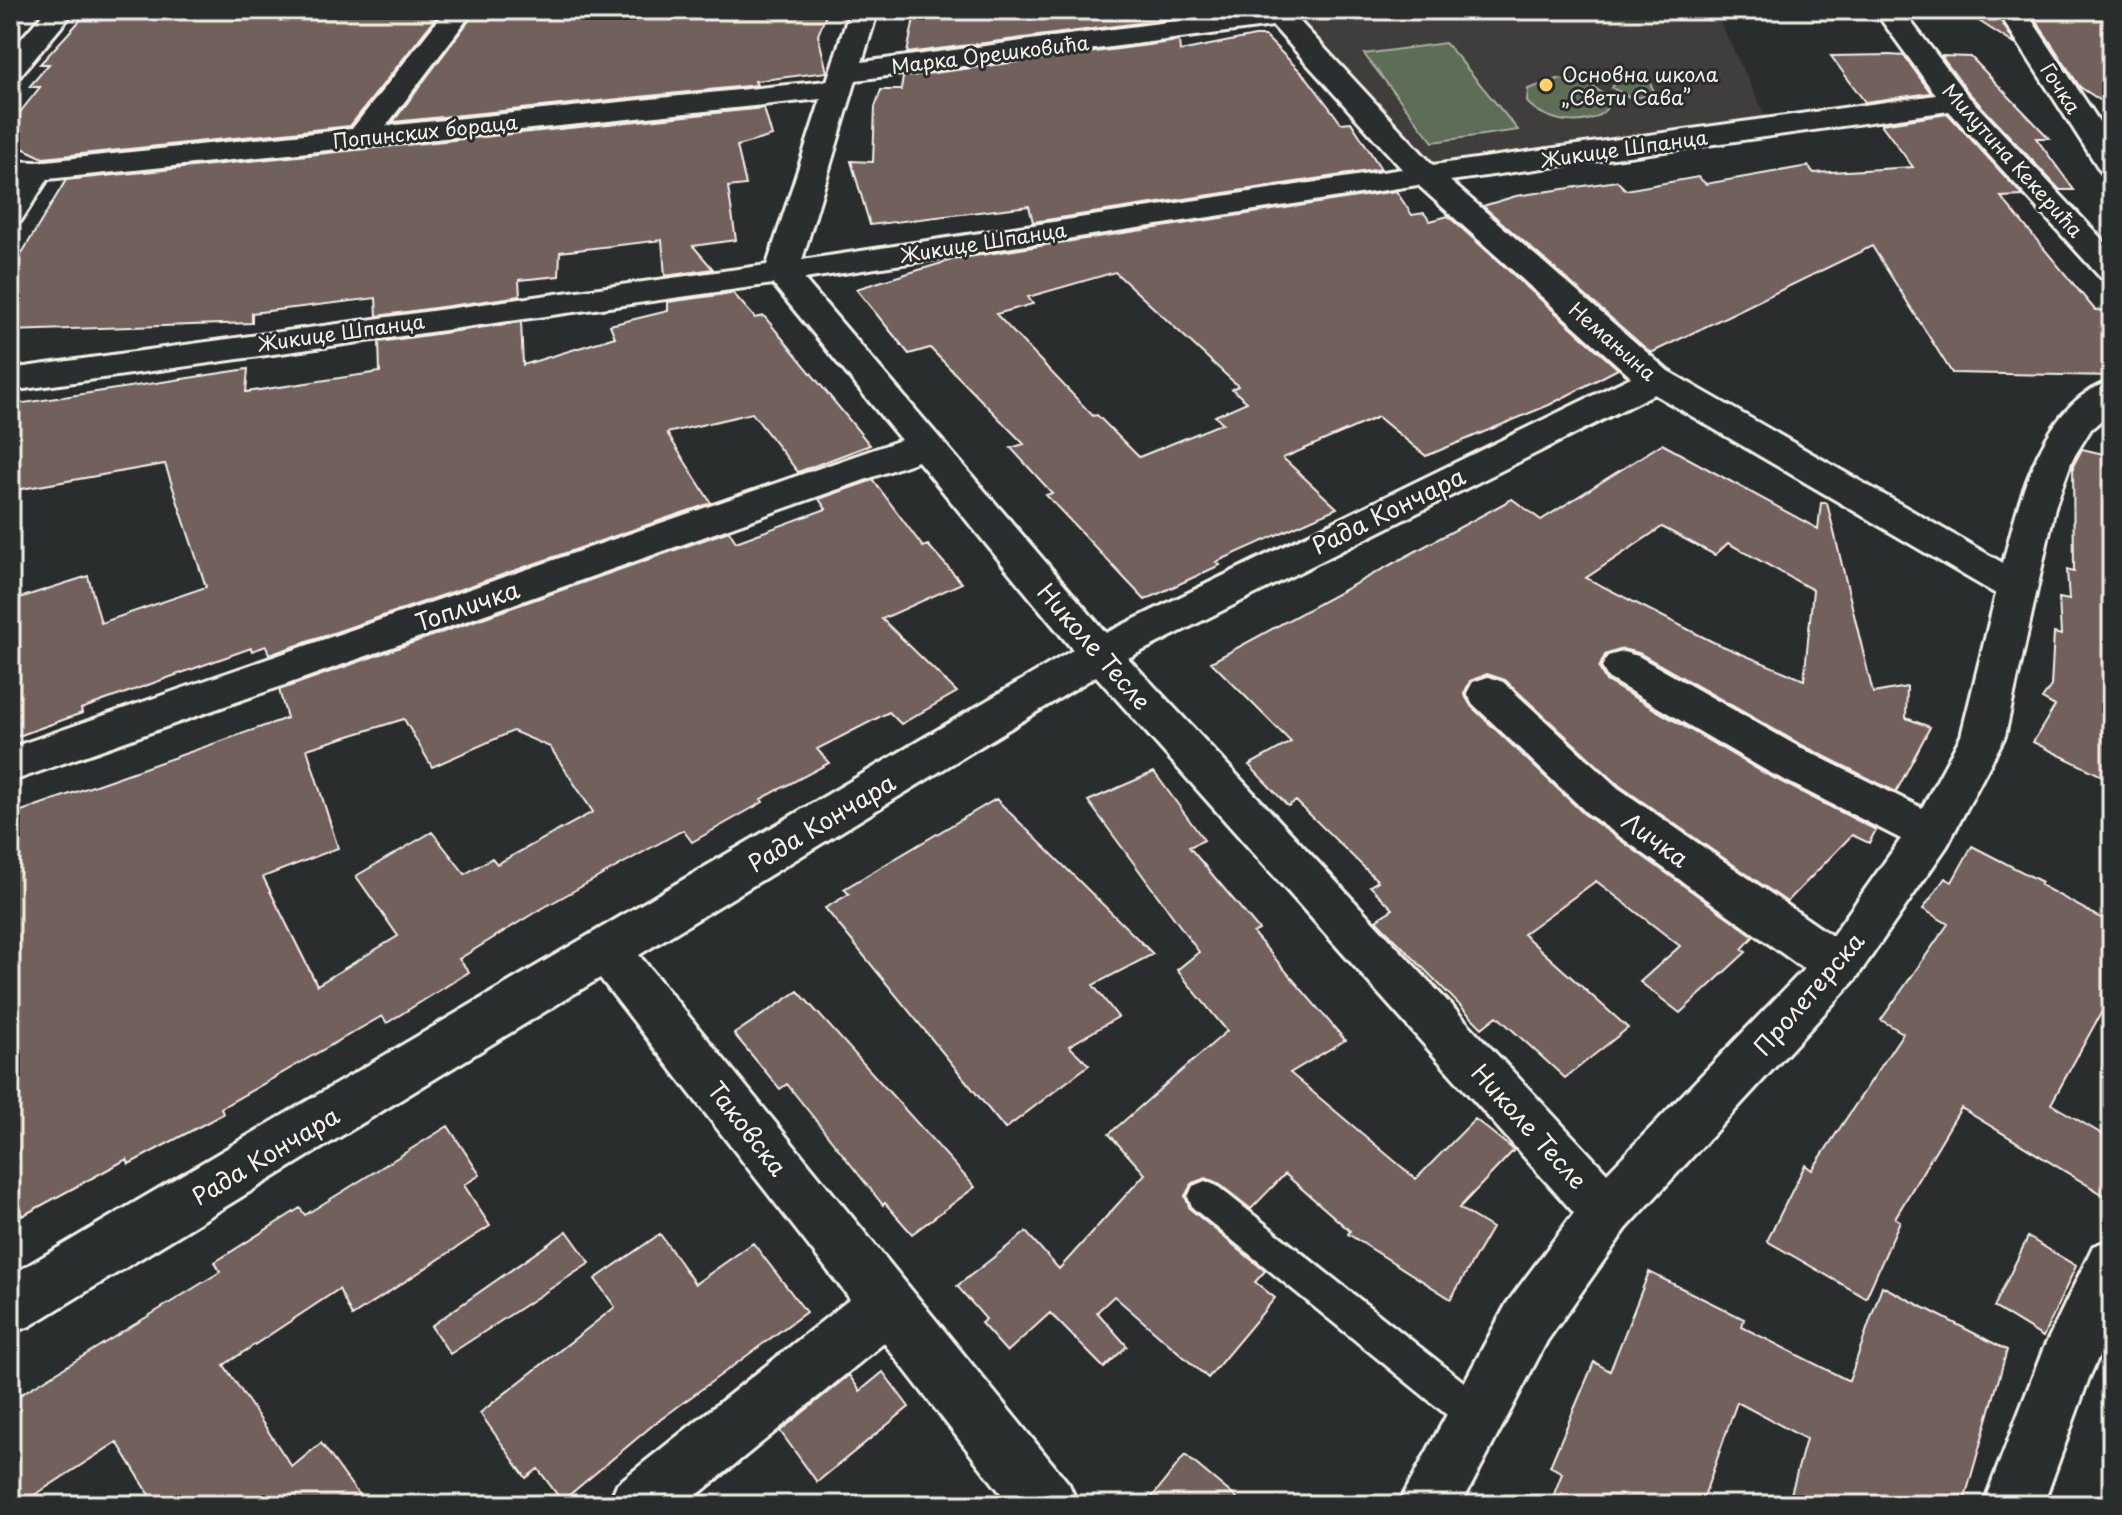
<svg xmlns="http://www.w3.org/2000/svg" width="2122" height="1515" font-family="'Playpen Sans',sans-serif">
<style>
.built{fill:#403c3c}
.green{fill:#5d6d56;stroke:#a8af9f;stroke-width:2}
.building{fill:#72605d;stroke:#f4f1e8;stroke-width:2;fill-rule:evenodd}
.lines{fill:none;stroke-linecap:round;stroke-linejoin:round}
.lane-casing{stroke:#f4f1e8;stroke-width:6}
.street-casing{stroke:#f4f1e8;stroke-width:6}
.lane{fill:#2a2d2e;fill-rule:evenodd}
.street{fill:#2a2d2e;fill-rule:evenodd}
.poi-dot{fill:#ffd166;stroke:#2a2d2e;stroke-width:3}
.labels{text-anchor:middle;dominant-baseline:central;stroke-width:6;stroke-linejoin:round;paint-order:stroke}
.far-street-label{font-size:20px;fill:#f4f1e8;stroke:#2a2d2e}
.far-poi-label{font-size:20px;fill:#f4f1e8;stroke:#2a2d2e;text-anchor:start}
.street-label{font-size:24px;fill:#f4f1e8;stroke:#2a2d2e}
</style>
<rect width="100%" height="100%" fill="#2a2d2e"/>
<filter id="ink" filterUnits="userSpaceOnUse"><feTurbulence type="fractalNoise" baseFrequency=".0125" numOctaves="2"/><feDisplacementMap in="SourceGraphic" scale="16" xChannelSelector="R" yChannelSelector="G"/><feConvolveMatrix kernelMatrix="1 2 1 2 8 2 1 2 1" color-interpolation-filters="sRGB"/></filter>
<g filter="url(#ink)">
<path class="built" d="M 1274,10 L 1714,10 L 1772,129 L 1425,175 Z"/>
<path class="green" d="M 1445,43 L 1456,55 L 1518,130 L 1433,142 L 1364,54 Z
M 1638,78 L 1650,83 L 1655,93 L 1633,99 L 1612,88 L 1618,79 Z
M 1558,79 C 1576,81 1607,84 1607,108 C 1589,131 1545,122 1527,102 L 1528,89 Z"/>
<path class="building" d="M 103,10 L 442,10 L 350,126 L 43,158 L 10,142 L 10,125 L 40,87 L 29,87 L 49,64 L 40,64 L 86,14 L 98,14 Z
M 477,10 L 828,10 L 818,35 L 827,72 L 755,81 L 757,85 L 393,122 Z
M 1017,10 L 1177,10 L 1178,18 L 907,53 L 915,13 L 1020,15 Z
M 1962,10 L 1994,10 L 2016,45 Z
M 2029,10 L 2112,10 L 2112,108 L 2080,87 Z
M 1255,36 L 1265,36 L 1307,78 L 1341,123 L 1351,122 L 1381,169 L 1033,222 L 1029,206 L 870,225 L 851,161 L 873,162 L 875,107 L 881,90 L 901,90 L 903,77 L 1179,41 L 1180,51 Z
M 1890,55 L 1904,56 L 1931,93 L 1865,102 L 1831,56 Z
M 1941,56 L 1971,57 L 2049,138 L 2036,138 L 2074,190 L 2060,190 L 1969,93 Z
M 764,108 L 772,136 L 737,146 L 746,185 L 728,187 L 736,240 L 693,246 L 713,269 L 665,276 L 662,240 L 560,252 L 559,276 L 519,280 L 520,296 L 377,316 L 376,298 L 252,313 L 252,323 L 10,331 L 10,273 L 66,180 Z
M 1948,114 L 2023,196 L 2001,197 L 2095,310 L 2112,311 L 2112,376 L 1952,373 L 1872,246 L 1651,353 L 1483,206 L 1516,196 L 1617,181 L 1626,190 L 1698,177 L 1706,184 L 1808,166 L 1814,173 L 1913,167 L 1881,124 Z
M 1396,191 L 1412,215 L 1424,213 L 1430,221 L 1448,216 L 1618,369 L 1549,405 L 1426,456 L 1378,417 L 1283,458 L 1337,508 L 1216,562 L 1220,565 L 1145,600 L 1046,495 L 1052,493 L 1011,448 L 1024,444 L 930,348 L 909,354 L 856,289 L 955,259 ZM 1115,272 L 1238,386 L 1232,389 L 1247,402 L 1215,416 L 1223,423 L 1139,457 L 1097,415 L 1093,416 L 996,314 L 1033,304 L 1028,297 Z
M 733,293 L 755,318 L 764,316 L 870,445 L 798,472 L 752,413 L 667,433 L 711,503 L 269,655 L 266,646 L 252,651 L 251,648 L 81,709 L 82,713 L 10,739 L 10,601 L 88,576 L 101,623 L 206,587 L 165,464 L 10,491 L 10,405 L 248,369 L 246,392 L 380,372 L 379,342 L 521,322 L 523,365 L 615,337 L 610,325 L 668,311 L 668,302 Z
M 1662,444 L 1818,529 L 1821,503 L 1827,503 L 1873,693 L 1907,687 L 1906,718 L 1930,727 L 1896,792 L 1800,744 L 1639,653 L 1622,649 L 1605,655 L 1599,668 L 1606,681 L 1766,774 L 1876,830 L 1869,843 L 1852,835 L 1787,902 L 1620,786 L 1505,680 L 1487,674 L 1470,681 L 1464,694 L 1471,706 L 1584,814 L 1754,936 L 1742,949 L 1746,952 L 1680,1013 L 1640,982 L 1680,946 L 1596,881 L 1523,934 L 1628,1028 L 1565,1078 L 1497,1016 L 1482,1028 L 1376,920 L 1393,909 L 1370,886 L 1378,881 L 1296,801 L 1288,806 L 1249,765 L 1291,742 L 1211,662 L 1512,499 L 1541,520 ZM 1662,527 L 1715,555 L 1728,543 L 1813,590 L 1804,680 L 1713,642 L 1586,578 Z
M 2082,449 L 2112,456 L 2112,781 L 2033,742 L 2055,706 L 2042,699 L 2051,686 L 2054,633 L 2061,635 L 2059,598 L 2069,600 L 2067,570 L 2074,572 L 2073,466 Z
M 873,480 L 923,547 L 928,545 L 962,583 L 882,619 L 957,692 L 901,724 L 889,712 L 817,749 L 829,763 L 761,799 L 763,802 L 692,842 L 683,830 L 534,913 L 459,959 L 469,972 L 387,1023 L 382,1016 L 221,1108 L 223,1114 L 129,1164 L 127,1159 L 22,1216 L 10,1184 L 10,815 L 287,718 L 279,690 L 729,531 L 736,542 L 826,509 L 819,499 ZM 404,719 L 432,767 L 513,731 L 550,747 L 593,812 L 497,864 L 492,858 L 465,874 L 432,832 L 356,876 L 398,936 L 317,985 L 263,877 L 338,848 L 307,749 Z
M 1154,772 L 1204,840 L 1189,847 L 1259,930 L 1253,933 L 1345,1040 L 1290,1073 L 1416,1179 L 1475,1119 L 1514,1150 L 1459,1208 L 1492,1228 L 1451,1299 L 1348,1234 L 1350,1231 L 1285,1174 L 1251,1209 L 1218,1183 L 1206,1178 L 1192,1183 L 1185,1196 L 1190,1209 L 1265,1271 L 1255,1282 L 1275,1298 L 1208,1378 L 1114,1296 L 1097,1312 L 1127,1346 L 1104,1368 L 1050,1313 L 1007,1352 L 981,1323 L 986,1319 L 957,1286 L 1026,1232 L 1059,1269 L 1145,1174 L 1109,1134 L 1227,1031 L 1177,970 L 1199,952 L 1088,801 Z
M 996,799 L 1153,954 L 1093,985 L 1118,1017 L 1069,1046 L 1089,1065 L 1005,1129 L 825,908 L 849,894 L 844,889 Z
M 1972,846 L 2042,882 L 2040,885 L 2112,924 L 2112,993 L 2051,1104 L 2112,1140 L 2112,1200 L 1961,1108 L 1895,1218 L 1900,1221 L 1866,1298 L 1767,1241 L 1805,1165 L 1812,1170 L 1903,1033 L 1881,1020 L 1948,924 L 1923,909 L 1945,878 L 1952,882 Z
M 798,991 L 975,1187 L 912,1234 L 885,1203 L 883,1205 L 787,1084 L 780,1089 L 734,1034 Z
M 448,1126 L 480,1175 L 464,1185 L 490,1226 L 352,1316 L 339,1289 L 224,1365 L 292,1467 L 321,1443 L 366,1505 L 156,1505 L 117,1442 L 19,1505 L 10,1505 L 10,1401 L 220,1272 L 215,1262 L 300,1208 L 305,1215 Z
M 567,1231 L 590,1263 L 450,1354 L 431,1326 Z
M 660,1234 L 695,1284 L 753,1243 L 806,1312 L 653,1425 L 562,1501 L 538,1469 L 526,1478 L 480,1413 L 615,1307 L 595,1279 Z
M 2028,1237 L 2076,1266 L 2043,1337 L 1994,1307 Z
M 1649,1272 L 1744,1319 L 1742,1327 L 1849,1381 L 1882,1286 L 2007,1350 L 1963,1505 L 1788,1505 L 1806,1439 L 1737,1402 L 1701,1505 L 1550,1505 L 1562,1473 L 1550,1466 L 1594,1362 L 1610,1371 Z
M 883,1372 L 909,1407 L 817,1482 L 780,1431 L 849,1375 L 860,1391 Z
M 1185,1455 L 1245,1505 L 1146,1505 Z"/>
<g class="lines">
<defs>
<path id="lane" d="M 1205,1181 L 1217,1186 L 1489,1402 L 1495,1415 L 1489,1428 L 1476,1434 L 1463,1428 L 1193,1208 L 1188,1197 L 1193,1186 Z"/>
<path id="street" d="M 46,10 L 75,10 L 20,76 L 10,79 L 10,52 Z
M 446,10 L 474,10 L 386,126 L 827,81 L 850,10 L 878,10 L 862,62 L 1260,10 L 1289,10 L 1433,165 L 1936,95 L 1874,10 L 1902,10 L 1967,95 L 2112,250 L 2112,280 L 2100,277 L 1949,111 L 1450,181 L 1668,371 L 2003,563 C 2018,503 2043,399 2112,381 L 2112,411 L 2091,429 L 2072,460 L 2055,507 L 2005,736 L 1947,846 L 1855,980 L 1626,1229 L 1547,1341 L 1461,1505 L 1398,1505 L 1507,1303 L 1574,1213 L 1096,676 L 639,955 L 1069,1484 L 1078,1505 L 1010,1505 L 884,1343 L 685,1505 L 608,1505 L 617,1484 L 850,1299 L 600,978 L 30,1326 L 10,1334 L 10,1276 L 1073,650 L 918,461 L 10,782 L 10,748 L 901,440 L 773,284 L 10,391 L 10,369 L 767,265 L 821,99 L 48,179 L 21,221 L 10,224 L 10,189 L 16,180 L 10,179 L 10,161 L 37,162 L 352,129 ZM 1273,26 L 1402,169 L 802,260 L 856,80 ZM 1418,185 L 1631,377 L 1106,633 L 804,279 ZM 1654,394 L 1996,594 L 1961,736 L 1922,808 L 1799,747 L 1638,656 L 1623,652 L 1608,656 L 1602,667 L 1608,678 L 1767,771 L 1901,839 L 1832,936 L 1618,788 L 1503,682 L 1488,677 L 1473,682 L 1467,693 L 1473,704 L 1586,812 L 1804,969 L 1607,1173 L 1128,658 Z
M 1997,10 L 2025,10 L 2112,141 L 2112,174 L 2101,172 Z
M 2112,1239 L 2112,1327 L 2089,1378 L 2043,1505 L 1983,1505 L 2043,1350 L 2093,1246 Z"/>
</defs>
<use href="#lane" class="lane-casing"/>
<use href="#street" class="street-casing"/>
<use href="#lane" class="lane"/>
<use href="#street" class="street"/>
</g>
</g>
<circle class="poi-dot" cx="1546" cy="85" r="8"/>
<g class="labels">
<g class="far-street-label">
<text transform="translate(990 54) rotate(-7)">Марка Орешковића</text>
<text transform="translate(2061 88) rotate(57)">Гочка</text>
<text transform="translate(425 131) rotate(-6)">Попинских бораца</text>
<text transform="translate(1624 148) rotate(-8)">Жикице Шпанца</text>
<text transform="translate(2013 160) rotate(48)">Милутина Кекерића</text>
<text transform="translate(983 242) rotate(-9)">Жикице Шпанца</text>
<text transform="translate(341 332) rotate(-8)">Жикице Шпанца</text>
<text transform="translate(1613 341) rotate(41)">Немањина</text>
</g>
<g class="far-poi-label">
<text x="1562" y="74">Основна школа<tspan x="1562" dy="23">„Свети Сава”</tspan></text>
</g>
<g class="street-label">
<text transform="translate(1388 510) rotate(-26)">Рада Кончара</text>
<text transform="translate(467 605) rotate(-19)">Топличка</text>
<text transform="translate(1095 646) rotate(49)">Николе Тесле</text>
<text transform="translate(821 822) rotate(-31)">Рада Кончара</text>
<text transform="translate(1656 839) rotate(36)">Личка</text>
<text transform="translate(1808 993) rotate(-49)">Пролетерска</text>
<text transform="translate(1530 1126) rotate(48)">Николе Тесле</text>
<text transform="translate(748 1128) rotate(52)">Таковска</text>
<text transform="translate(265 1155) rotate(-31)">Рада Кончара</text>
</g>
</g>
<rect width="2122" height="1515" fill="none" stroke="#2a2d2e" stroke-width="40"/>
<rect x="20" y="20" width="2082" height="1475" fill="none" stroke="#f4f1e8" stroke-width="3" filter="url(#ink)"/>
</svg>
